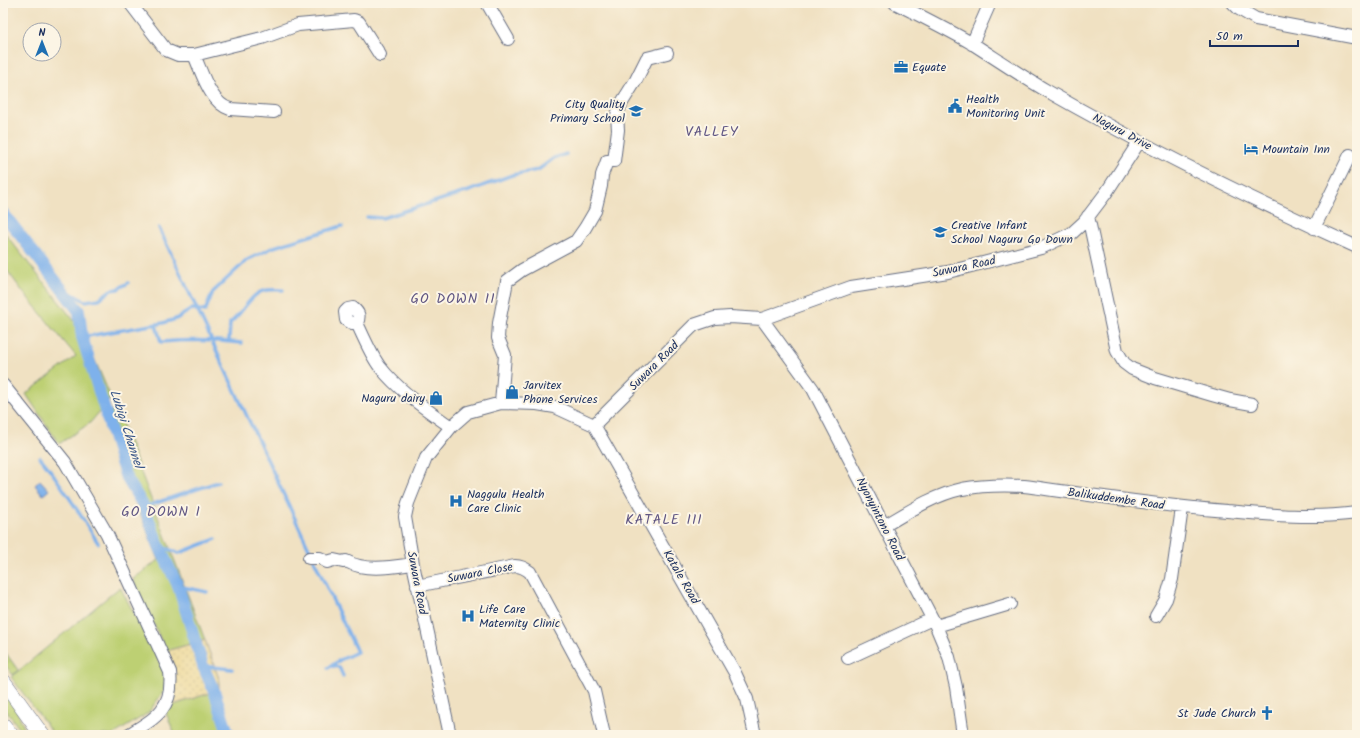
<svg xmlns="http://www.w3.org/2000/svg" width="1360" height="738" font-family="Kalam,sans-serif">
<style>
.grass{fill:#bdd073;stroke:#6c8068}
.sand{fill:url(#sand-dots);stroke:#84847e}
.garden{fill:url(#garden-furrows);stroke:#6c8068}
.water{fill:#7eb1eb;stroke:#4c70a4}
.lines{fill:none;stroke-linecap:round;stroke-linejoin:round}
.stream{stroke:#7eb1eb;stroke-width:3.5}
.canal{stroke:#7eb1eb;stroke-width:12}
.minor-casing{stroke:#666d81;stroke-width:14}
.major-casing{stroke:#666d81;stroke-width:16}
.minor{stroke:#fff;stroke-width:12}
.major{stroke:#fff;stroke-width:15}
.labels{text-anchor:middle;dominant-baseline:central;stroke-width:4;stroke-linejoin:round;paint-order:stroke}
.poi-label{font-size:12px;fill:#1b2f5e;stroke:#fcf5e5;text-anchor:start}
.street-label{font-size:12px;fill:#1b2f5e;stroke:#fcf5e5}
.water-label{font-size:13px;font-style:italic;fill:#395688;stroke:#fcf5e5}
.quarter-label{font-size:14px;letter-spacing:1px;fill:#615784;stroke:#fcf5e5}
</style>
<defs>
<pattern id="sand-dots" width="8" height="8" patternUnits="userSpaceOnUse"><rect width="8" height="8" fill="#eeda9e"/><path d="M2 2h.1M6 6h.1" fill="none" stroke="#ccbb8a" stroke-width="1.8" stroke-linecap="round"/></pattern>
<pattern id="garden-furrows" width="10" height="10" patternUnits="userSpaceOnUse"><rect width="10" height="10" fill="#bdd073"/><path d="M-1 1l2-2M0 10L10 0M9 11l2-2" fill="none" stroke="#a2b366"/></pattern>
</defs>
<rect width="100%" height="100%" fill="#fcf5e5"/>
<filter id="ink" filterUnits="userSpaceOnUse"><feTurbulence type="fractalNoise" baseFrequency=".025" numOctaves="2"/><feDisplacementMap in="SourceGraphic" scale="8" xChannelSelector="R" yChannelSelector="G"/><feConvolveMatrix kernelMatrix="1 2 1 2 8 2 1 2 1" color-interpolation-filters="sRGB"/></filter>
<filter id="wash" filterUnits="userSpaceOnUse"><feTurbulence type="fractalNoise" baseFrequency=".012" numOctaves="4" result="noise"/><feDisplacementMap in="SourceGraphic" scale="16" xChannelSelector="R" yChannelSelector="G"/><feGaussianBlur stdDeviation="0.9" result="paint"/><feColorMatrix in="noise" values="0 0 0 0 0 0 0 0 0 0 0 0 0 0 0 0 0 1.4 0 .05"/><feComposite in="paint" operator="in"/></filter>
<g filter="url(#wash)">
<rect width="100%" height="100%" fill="#f0e1c2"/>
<path class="grass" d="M 3,231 L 83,332 L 111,398 L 90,423 L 59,444 L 26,394 L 76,356 L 23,292 L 3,265 Z
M 114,409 L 119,415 L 205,640 L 166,651 L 133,579 L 159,560 L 112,445 L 107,417 Z
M 120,587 L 157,656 L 165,675 L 164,691 L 148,713 L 113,735 L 54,735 L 11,677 Z
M 3,690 L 16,708 L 24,728 L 30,735 L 24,735 L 3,706 Z
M 219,690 L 234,735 L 175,735 L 164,708 Z"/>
<path class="sand" d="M 205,640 L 219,679 L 219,690 L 164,708 L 174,690 L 174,666 L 166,651 Z"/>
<path class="garden" d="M 3,649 L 18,670 L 13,675 L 3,662 Z"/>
<path class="water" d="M 40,480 L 49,490 L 43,495 L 35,485 Z"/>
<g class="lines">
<path class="stream" d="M 367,217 L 382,218 L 469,191 L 512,175 L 538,170 L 554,158 L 566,154
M 159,228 L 312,555
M 61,288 L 85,301 L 99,299 L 111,290 L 118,289 L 128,283
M 156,325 L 161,342 C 187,340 215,340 242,343
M 82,337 L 163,323 L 176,319 L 192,309 L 205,311 L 213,292 L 247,260 L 274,247 L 342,226
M 229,341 L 230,323 C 241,315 251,294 263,291 C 269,289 276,290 283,290
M 40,457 C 62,484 80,514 98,543
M 144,507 L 218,482
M 159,546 L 179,553 L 216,539
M 314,560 L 357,652 L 340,660 L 328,668
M 178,586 L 207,592
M 203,666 L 232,669
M 331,666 L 339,667 L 343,676"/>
<path class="canal" d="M 3,213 L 79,311 L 82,337 L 125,475 L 144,507 L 159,546 L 178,586 L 203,666 L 214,691 L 229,735"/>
</g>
</g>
<g filter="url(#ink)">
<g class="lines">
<defs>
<path id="minor" d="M 130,3 L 166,50 L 178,55 L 194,55 L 262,38 L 298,25 L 354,20 L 359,22 L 380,55
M 487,3 L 508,39
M 895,3 C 921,16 947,29 973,44 C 998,60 1023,77 1049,92 C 1149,149 1253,200 1357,247
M 1233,3 L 1239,9 L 1256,19 L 1357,38
M 972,44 L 990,3
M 194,55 C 202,72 210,103 230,109 L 274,112
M 1088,216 L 1117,351 L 1124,363 L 1132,369 L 1155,378 L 1212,395 L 1230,400 L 1252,404
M 1314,228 L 1350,155
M 353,308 C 359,313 360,316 357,323 L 352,324 L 346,320 L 345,312 L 348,309 Z
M 762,319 L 813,389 L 936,626 L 949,657 L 956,687 L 963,735
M 357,323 C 363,336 372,357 380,367 C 399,391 426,409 451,427
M 3,385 L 65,462 L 107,534 L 170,672 C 174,708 156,718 128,735
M 501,403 L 505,355 L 498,338 L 499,323 L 507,281 L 522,270 L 576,241 L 585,228 L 595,211 L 601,186 L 602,175 L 607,161 L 614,161 L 618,130 L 617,115 L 621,104 L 636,80 L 647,58 L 667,53
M 594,425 L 694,325 L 715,318 L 730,317 L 762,319 L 851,287 L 948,272 L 1041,248 L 1072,233 L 1084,222 L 1106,193 L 1139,142
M 594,425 L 735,673 L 747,699 L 755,735
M 884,526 C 908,512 934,495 962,489 C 983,485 1004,485 1024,486 C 1092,495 1159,506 1227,511 C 1271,515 1312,519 1357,513
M 309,558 L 320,558 L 327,562 L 334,560 L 343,562 L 346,561 C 365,572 392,567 413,564
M 417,586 L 515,566 C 521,566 525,568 530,572 L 594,691 L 604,735
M 1156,616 L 1166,599 L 1172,579 L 1182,508
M 936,626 L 1010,604
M 848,658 L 932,619
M 450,735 L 413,564 L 405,517 L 408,503 L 426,458 L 451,427 L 468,412 L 501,403 L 537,404 L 555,407 L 594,425"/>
<path id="major" d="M 3,681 L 42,735
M 3,725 L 11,735"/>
</defs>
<use href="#minor" class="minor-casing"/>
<use href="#major" class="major-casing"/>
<use href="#minor" class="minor"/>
<use href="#major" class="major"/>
</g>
</g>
<defs>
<symbol id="office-bare" viewBox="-9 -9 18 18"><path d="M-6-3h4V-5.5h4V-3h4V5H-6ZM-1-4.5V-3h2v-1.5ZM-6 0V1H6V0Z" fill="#1f6fb2" stroke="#fcf5e5" stroke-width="2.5" paint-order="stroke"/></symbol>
<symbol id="civic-bare" viewBox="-9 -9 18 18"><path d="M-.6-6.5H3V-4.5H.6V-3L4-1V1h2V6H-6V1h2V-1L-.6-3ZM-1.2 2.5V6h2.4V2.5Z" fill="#1f6fb2" stroke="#fcf5e5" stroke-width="2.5" paint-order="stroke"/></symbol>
<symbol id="school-bare" viewBox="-9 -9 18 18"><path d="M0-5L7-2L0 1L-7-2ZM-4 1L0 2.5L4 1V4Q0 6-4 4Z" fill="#1f6fb2" stroke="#fcf5e5" stroke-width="2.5" paint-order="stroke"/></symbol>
<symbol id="hotel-bare" viewBox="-9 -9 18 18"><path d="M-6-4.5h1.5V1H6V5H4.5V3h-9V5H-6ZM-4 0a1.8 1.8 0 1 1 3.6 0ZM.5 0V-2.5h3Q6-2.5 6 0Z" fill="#1f6fb2" stroke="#fcf5e5" stroke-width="2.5" paint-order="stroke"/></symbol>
<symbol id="shop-bare" viewBox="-9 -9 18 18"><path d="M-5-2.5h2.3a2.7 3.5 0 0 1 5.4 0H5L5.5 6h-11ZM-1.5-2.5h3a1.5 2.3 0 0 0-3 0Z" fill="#1f6fb2" stroke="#fcf5e5" stroke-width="2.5" paint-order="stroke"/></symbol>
<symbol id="hospital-bare" viewBox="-9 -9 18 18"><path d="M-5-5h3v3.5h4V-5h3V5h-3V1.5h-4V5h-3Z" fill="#1f6fb2" stroke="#fcf5e5" stroke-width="2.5" paint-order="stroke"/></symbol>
<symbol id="church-bare" viewBox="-9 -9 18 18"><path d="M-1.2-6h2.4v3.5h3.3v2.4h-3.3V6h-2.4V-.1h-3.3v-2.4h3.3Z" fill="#1f6fb2" stroke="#fcf5e5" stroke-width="2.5" paint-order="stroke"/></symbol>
</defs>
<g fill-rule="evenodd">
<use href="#office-bare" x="891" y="57" width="20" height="20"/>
<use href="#civic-bare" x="945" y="96" width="20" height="20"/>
<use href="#school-bare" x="626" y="101" width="20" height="20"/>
<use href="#hotel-bare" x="1241" y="139" width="20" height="20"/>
<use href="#school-bare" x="930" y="222" width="20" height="20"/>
<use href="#shop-bare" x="502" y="382" width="20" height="20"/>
<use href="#shop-bare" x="426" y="388" width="20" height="20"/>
<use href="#hospital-bare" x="446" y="491" width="20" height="20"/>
<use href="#hospital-bare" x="458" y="606" width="20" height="20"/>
<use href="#church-bare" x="1257" y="703" width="20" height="20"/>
</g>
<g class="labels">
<g class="poi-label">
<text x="912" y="67">Equate</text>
<text x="966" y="99">Health<tspan x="966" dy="14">Monitoring Unit</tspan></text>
<text x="625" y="104" text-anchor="end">City Quality<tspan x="625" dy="14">Primary School</tspan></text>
<text x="1262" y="149">Mountain Inn</text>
<text x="951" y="225">Creative Infant<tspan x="951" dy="14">School Naguru Go Down</tspan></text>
<text x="523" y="385">Jarvitex<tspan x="523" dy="14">Phone Services</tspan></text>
<text x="425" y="398" text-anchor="end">Naguru dairy</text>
<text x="467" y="494">Naggulu Health<tspan x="467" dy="14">Care Clinic</tspan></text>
<text x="479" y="609">Life Care<tspan x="479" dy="14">Maternity Clinic</tspan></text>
<text x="1256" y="713" text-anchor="end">St Jude Church</text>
</g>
<g class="street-label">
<text transform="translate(1122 132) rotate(28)">Naguru Drive</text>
<text transform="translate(964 267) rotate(-12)">Suwara Road</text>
<text transform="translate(654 366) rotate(-45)">Suwara Road</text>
<text transform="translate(1116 499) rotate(8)">Balikuddembe Road</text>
<text transform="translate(880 519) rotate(63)">Nyonyintono Road</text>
<text transform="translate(480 573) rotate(-11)">Suwara Close</text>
<text transform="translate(681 577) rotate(60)">Katale Road</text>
<text transform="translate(417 583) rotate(79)">Suwara Road</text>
</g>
<g class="water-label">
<text transform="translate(126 429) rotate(72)">Lubigi Channel</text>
</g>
<g class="quarter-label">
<text x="712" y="132">VALLEY</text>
<text x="453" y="299">GO DOWN II</text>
<text x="161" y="512">GO DOWN I</text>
<text x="664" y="520">KATALE III</text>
</g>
</g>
<rect width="1360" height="738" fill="none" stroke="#fcf5e5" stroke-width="16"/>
<g transform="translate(42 42)"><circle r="19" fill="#fcf5e5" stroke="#a2a6af"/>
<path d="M0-3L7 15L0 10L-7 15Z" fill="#1f6fb2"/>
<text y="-6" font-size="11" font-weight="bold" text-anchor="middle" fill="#1b2f5e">N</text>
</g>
<path d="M1210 40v6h88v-6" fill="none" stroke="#1b2f5e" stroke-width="2"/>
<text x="1216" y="40" font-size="12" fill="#1b2f5e" stroke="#fcf5e5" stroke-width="3" paint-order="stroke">50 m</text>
</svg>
